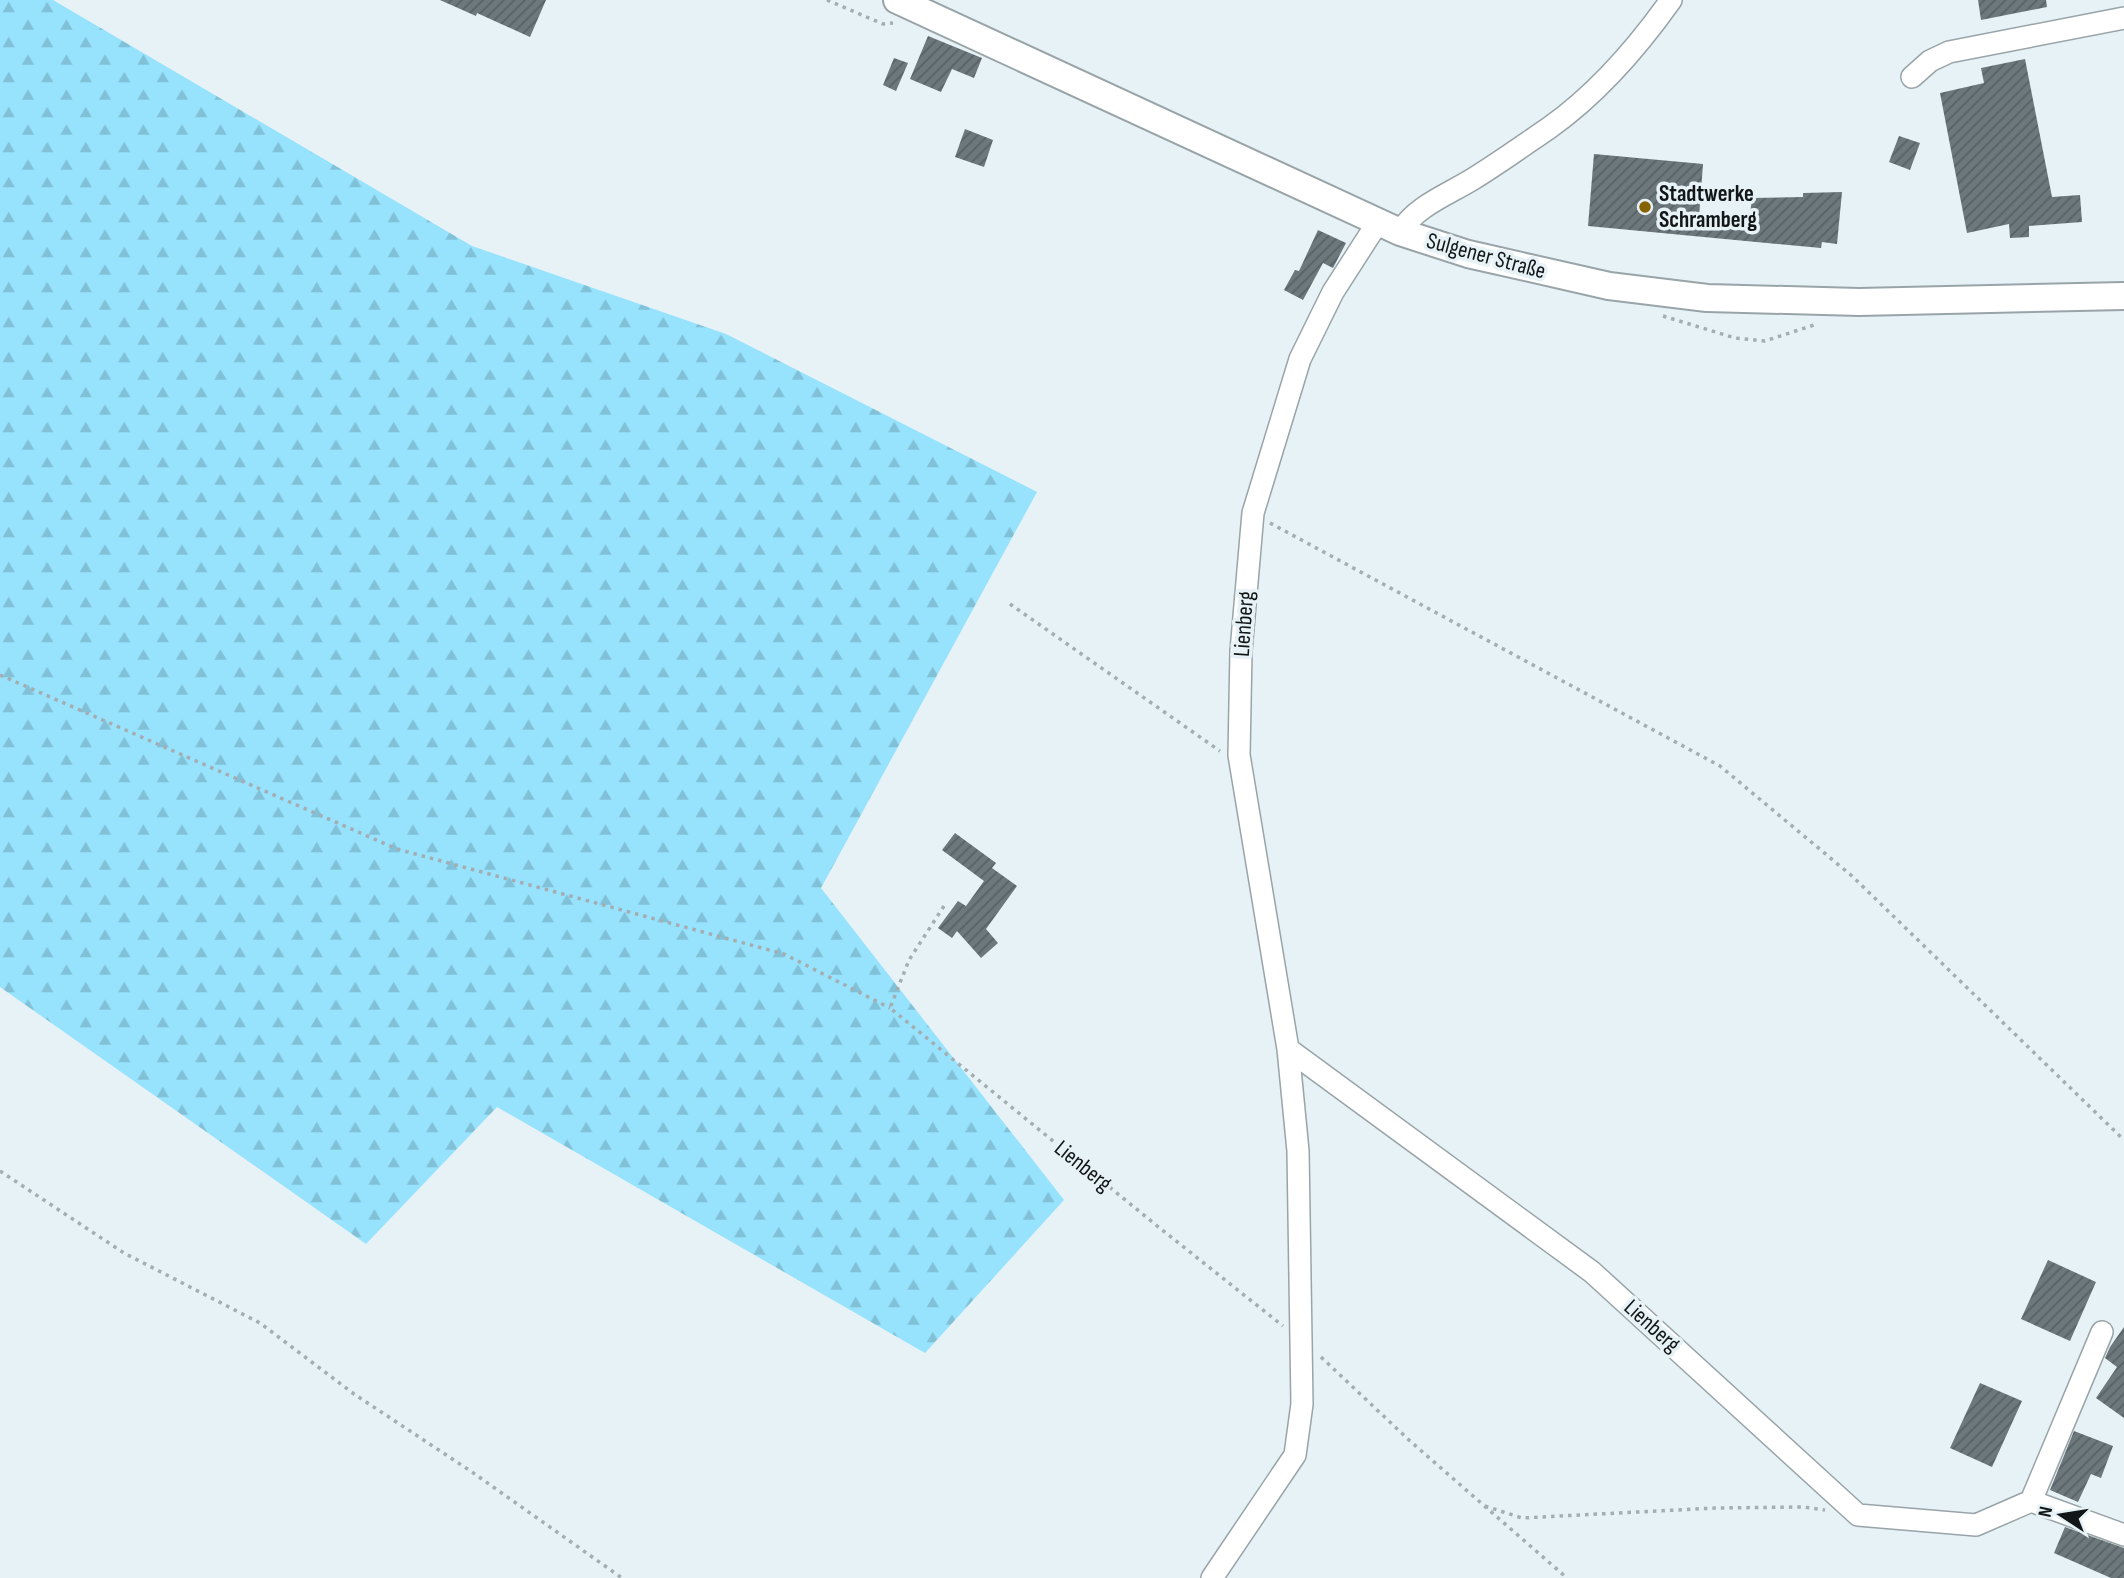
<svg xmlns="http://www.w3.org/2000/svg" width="2124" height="1578" font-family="'Sofia Sans Condensed',sans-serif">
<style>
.forest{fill:url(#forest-firs)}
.building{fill:url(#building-hatch)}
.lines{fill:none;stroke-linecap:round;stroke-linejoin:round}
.minor-casing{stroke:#99a4a8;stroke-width:24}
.tertiary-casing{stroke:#99a4a8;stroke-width:30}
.path{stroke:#a4adb1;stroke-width:3.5;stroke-dasharray:3.5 5;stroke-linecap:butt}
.minor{stroke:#fff;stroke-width:21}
.tertiary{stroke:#fff;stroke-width:26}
.poi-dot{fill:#876300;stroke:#e6f2f6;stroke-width:2.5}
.labels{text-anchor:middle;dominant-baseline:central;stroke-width:7;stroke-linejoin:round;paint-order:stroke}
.poi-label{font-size:23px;font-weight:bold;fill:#121618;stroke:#e6f2f6;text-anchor:start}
.street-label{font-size:23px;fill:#121618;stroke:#e6f2f6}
</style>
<defs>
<pattern id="forest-firs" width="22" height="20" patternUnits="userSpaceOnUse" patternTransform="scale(1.75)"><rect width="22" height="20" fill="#97e2fd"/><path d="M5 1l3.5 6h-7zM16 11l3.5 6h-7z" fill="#81c1d8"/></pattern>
<pattern id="building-hatch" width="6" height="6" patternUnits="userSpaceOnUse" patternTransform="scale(1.75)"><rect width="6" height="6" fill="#6d787c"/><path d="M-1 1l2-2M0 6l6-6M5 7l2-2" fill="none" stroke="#586165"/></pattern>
</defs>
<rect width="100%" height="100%" fill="#e6f2f6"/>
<path class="forest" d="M 0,0 L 53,0 L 472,246 L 726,334 L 1037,492 L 821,888 L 1064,1200 L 925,1353 L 497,1107 L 366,1244 L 0,987 Z"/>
<path class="building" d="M 440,0 L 546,0 L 530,37 L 477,13 L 476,16 Z
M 1978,0 L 2046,0 L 2047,7 L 1981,20 Z
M 928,36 L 982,58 L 974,78 L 952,69 L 941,92 L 910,79 Z
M 894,58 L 908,63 L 896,91 L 883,85 Z
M 2025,59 L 2052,197 L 2080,195 L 2082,222 L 2029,226 L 2029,237 L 2010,238 L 2009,224 L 1967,233 L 1940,93 L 1984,83 L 1981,68 Z
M 965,129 L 993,140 L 984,167 L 955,157 Z
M 1899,136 L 1920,143 L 1910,170 L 1889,162 Z
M 1594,154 L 1703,164 L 1699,218 L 1750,215 L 1752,198 L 1803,197 L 1803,193 L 1842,192 L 1837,244 L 1822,242 L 1821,248 L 1588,226 Z
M 1318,230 L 1346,243 L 1333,268 L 1323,263 L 1303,300 L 1284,290 L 1295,270 L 1299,271 Z
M 955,833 L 996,863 L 992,868 L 1017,886 L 986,929 L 998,943 L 981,958 L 957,931 L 952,938 L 938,928 L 958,901 L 966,906 L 984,881 L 942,850 Z
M 2048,1260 L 2096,1282 L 2070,1341 L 2021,1319 Z
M 2124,1327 L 2124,1418 L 2096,1398 L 2117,1367 L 2105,1358 L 2110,1347 Z
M 1980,1383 L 2022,1401 L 1992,1467 L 1950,1448 Z
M 2074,1431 L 2113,1446 L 2101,1478 L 2091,1474 L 2078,1502 L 2050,1490 Z
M 2065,1527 L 2124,1548 L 2124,1578 L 2111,1578 L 2054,1553 Z"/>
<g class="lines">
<defs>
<path id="minor" d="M 1912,77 L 1930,61 L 1949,52 L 2124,18
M 1400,232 C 1416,206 1447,195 1473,179 C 1499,163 1524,145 1549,128 C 1597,94 1637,48 1671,0
M 1288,1049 L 1592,1272 L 1858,1515 L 1976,1525 L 2031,1501 L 2124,1535
M 2031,1501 L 2102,1332
M 1212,1578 L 1295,1455 L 1302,1404 L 1298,1151 L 1288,1049 L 1239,755 L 1241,651 L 1253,513 L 1300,359 L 1333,292 L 1378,222"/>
<path id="tertiary" d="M 897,0 L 1400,232 L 1468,254 L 1609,286 L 1707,298 L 1859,302 L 2124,296"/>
</defs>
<use href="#minor" class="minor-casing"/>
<use href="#tertiary" class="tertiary-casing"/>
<path class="path" d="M 827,0 L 883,24 L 893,23
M 1663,316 L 1735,338 L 1765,341 L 1817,324
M 1270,523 L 1720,766 L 1852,876 L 2124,1140
M 1010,604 L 1220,751
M 0,675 L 397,849 L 784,954 L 890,1008
M 944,906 L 909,960 L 890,1008 L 1156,1225 L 1283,1326
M 0,1171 L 124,1253 L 260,1323 L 354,1394 L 472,1472 L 622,1578
M 1321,1357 L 1410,1441 L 1567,1578
M 1485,1506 L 1522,1518 L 1715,1508 L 1803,1507 L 1825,1510"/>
<use href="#minor" class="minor"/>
<use href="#tertiary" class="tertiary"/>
</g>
<circle class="poi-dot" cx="1645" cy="207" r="7"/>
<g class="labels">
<g class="poi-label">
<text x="1659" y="194">Stadtwerke<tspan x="1659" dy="26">Schramberg</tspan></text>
</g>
<g class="street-label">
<text transform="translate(1486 256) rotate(15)">Sulgener Straße</text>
<text transform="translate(1244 624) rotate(-86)">Lienberg</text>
<text transform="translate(1083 1166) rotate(39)">Lienberg</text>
<text transform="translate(1652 1326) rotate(42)">Lienberg</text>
</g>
</g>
<g transform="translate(2061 1515) rotate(282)" stroke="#e6f2f6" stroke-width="5" paint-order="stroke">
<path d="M0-5L12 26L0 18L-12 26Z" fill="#121618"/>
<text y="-10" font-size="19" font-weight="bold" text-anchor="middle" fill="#121618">N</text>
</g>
</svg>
